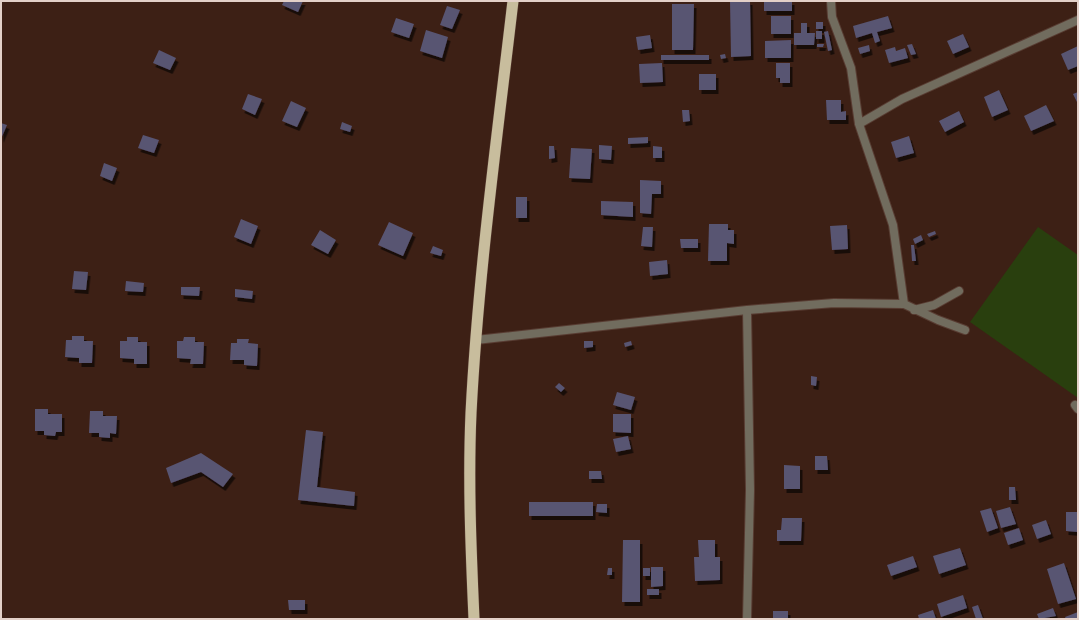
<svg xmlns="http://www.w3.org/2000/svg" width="1079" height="620" font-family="Georgia,serif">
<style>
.green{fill:#293f0e}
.building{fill:#585472;filter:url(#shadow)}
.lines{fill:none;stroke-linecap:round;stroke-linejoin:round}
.minor-casing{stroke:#583c32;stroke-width:10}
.trunk-casing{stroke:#583c32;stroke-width:12}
.minor{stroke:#716c5e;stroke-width:8}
.trunk{stroke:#c8bd9d;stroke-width:11}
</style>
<defs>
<filter id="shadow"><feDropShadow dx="2.5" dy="4" stdDeviation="0" flood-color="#0009"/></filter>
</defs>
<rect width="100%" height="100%" fill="#3d2015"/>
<path class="green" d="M 1038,227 L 1078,255 L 1078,398 L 970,322 Z"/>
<path class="building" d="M 284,1 L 303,1 L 298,12 L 282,5 Z
M 730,1 L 750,1 L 751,56 L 731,57 Z
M 764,1 L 792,1 L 792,11 L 764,11 Z
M 672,4 L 694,4 L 693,50 L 672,50 Z
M 447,6 L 460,10 L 452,29 L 440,25 Z
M 771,16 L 791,16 L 791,34 L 771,34 Z
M 888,16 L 892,28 L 877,32 L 880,41 L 875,43 L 872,33 L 856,38 L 853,26 Z
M 396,18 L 414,24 L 409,38 L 391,32 Z
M 816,22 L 823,22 L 823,29 L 816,29 Z
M 801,23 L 807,23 L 807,33 L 815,33 L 814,45 L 794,45 L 794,33 L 801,33 Z
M 426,30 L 448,37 L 442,58 L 420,51 Z
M 816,31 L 822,31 L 822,39 L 816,39 Z
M 828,31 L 832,50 L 828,51 L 824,32 Z
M 963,34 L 969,47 L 953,54 L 947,41 Z
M 650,35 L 652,48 L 638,50 L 636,37 Z
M 791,40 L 791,58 L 765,58 L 765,41 Z
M 817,44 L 824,44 L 823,47 L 817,47 Z
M 912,44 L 916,54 L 911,55 L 907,45 Z
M 869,45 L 870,51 L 860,54 L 858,48 Z
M 1078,46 L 1078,66 L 1068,70 L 1061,54 Z
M 895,47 L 896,51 L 905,48 L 908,58 L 889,63 L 885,50 Z
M 159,50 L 176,58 L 170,70 L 153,63 Z
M 725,54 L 726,58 L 721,59 L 720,55 Z
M 661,55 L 709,55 L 709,60 L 661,60 Z
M 662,63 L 663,82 L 640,83 L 639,64 Z
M 776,63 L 790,63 L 790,83 L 780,83 L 780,78 L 776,78 Z
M 699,74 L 716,74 L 716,90 L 699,90 Z
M 999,90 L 1008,110 L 992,117 L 984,97 Z
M 1078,92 L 1078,104 L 1073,94 Z
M 248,94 L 262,99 L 255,115 L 242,109 Z
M 826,100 L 841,100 L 841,112 L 846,111 L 846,120 L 827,120 Z
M 291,101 L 306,108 L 297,127 L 282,121 Z
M 1046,105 L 1054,121 L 1031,131 L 1024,116 Z
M 682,110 L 689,110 L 690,121 L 683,122 Z
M 959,111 L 964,122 L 945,132 L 939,121 Z
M 342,122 L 352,126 L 350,132 L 340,129 Z
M 1,123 L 7,125 L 1,139 Z
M 143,135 L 159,140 L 154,153 L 138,148 Z
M 909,136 L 914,153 L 896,158 L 891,142 Z
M 648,137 L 648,143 L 628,144 L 628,138 Z
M 599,145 L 612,146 L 611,160 L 599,159 Z
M 549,146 L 554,146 L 555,158 L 549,159 Z
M 653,146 L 662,147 L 662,158 L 653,158 Z
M 571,148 L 592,149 L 590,179 L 569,178 Z
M 104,163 L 117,168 L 112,181 L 100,176 Z
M 640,180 L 661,181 L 661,194 L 652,194 L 651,214 L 640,213 Z
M 516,197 L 527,197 L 527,218 L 516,218 Z
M 601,201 L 633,202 L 633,217 L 601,215 Z
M 241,219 L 258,226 L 251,244 L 234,237 Z
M 389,222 L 413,233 L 403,256 L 378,245 Z
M 709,224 L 728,224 L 728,230 L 734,230 L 734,244 L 727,243 L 727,261 L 708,261 Z
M 847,225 L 848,249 L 832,250 L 830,226 Z
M 643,227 L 653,227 L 652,247 L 641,246 Z
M 320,230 L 336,240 L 328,254 L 311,245 Z
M 935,231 L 936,234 L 929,237 L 927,234 Z
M 921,235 L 923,240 L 915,244 L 913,239 Z
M 680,239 L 698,239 L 698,248 L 681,248 Z
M 911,245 L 914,245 L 916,261 L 912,261 Z
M 433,246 L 443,250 L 441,256 L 430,253 Z
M 667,260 L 668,274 L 650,276 L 649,262 Z
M 74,271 L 88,272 L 86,290 L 72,289 Z
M 126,281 L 144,283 L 143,292 L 125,291 Z
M 181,287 L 200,287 L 199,296 L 181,295 Z
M 235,289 L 253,291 L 252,299 L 235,297 Z
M 72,336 L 84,336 L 84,341 L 93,341 L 92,363 L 79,363 L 79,358 L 65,357 L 66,340 L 72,340 Z
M 127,337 L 138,337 L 138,342 L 147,342 L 147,364 L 134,364 L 134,359 L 120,358 L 120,341 L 127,341 Z
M 184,337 L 195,337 L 195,342 L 204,342 L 203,364 L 190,364 L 191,359 L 177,358 L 177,341 L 183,341 Z
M 237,339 L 249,339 L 248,343 L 258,344 L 257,366 L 244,365 L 244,360 L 230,360 L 231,343 L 237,343 Z
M 584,341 L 593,341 L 593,347 L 584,348 Z
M 631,341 L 632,345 L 625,347 L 624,343 Z
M 811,376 L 817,377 L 816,386 L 811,385 Z
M 559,383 L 565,388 L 561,392 L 555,387 Z
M 617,392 L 635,397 L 631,410 L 613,405 Z
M 35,409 L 48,409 L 48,414 L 62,414 L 62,432 L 56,432 L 55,436 L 44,435 L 44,431 L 35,431 Z
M 90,411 L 103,411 L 103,416 L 117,416 L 116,434 L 110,433 L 110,438 L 99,437 L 99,433 L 89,433 Z
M 613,414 L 631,414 L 631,433 L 613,432 Z
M 306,430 L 323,432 L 317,487 L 355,492 L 354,506 L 298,500 Z
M 628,436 L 631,449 L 616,452 L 613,439 Z
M 201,453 L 233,474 L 223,487 L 201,472 L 171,483 L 166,468 Z
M 815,456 L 827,456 L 828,470 L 815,470 Z
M 784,465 L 800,466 L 800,489 L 784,489 Z
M 589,471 L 601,471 L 602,479 L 589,479 Z
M 1009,487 L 1015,487 L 1016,500 L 1009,500 Z
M 529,502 L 593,502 L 593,516 L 529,516 Z
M 597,504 L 607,504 L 607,513 L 596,512 Z
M 1010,507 L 1016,524 L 1001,528 L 996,511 Z
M 991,508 L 998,528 L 987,532 L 980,511 Z
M 1066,512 L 1078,512 L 1078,532 L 1066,531 Z
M 782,518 L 802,518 L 801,541 L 777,541 L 777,530 L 781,530 Z
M 1046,520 L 1051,534 L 1037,539 L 1032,525 Z
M 1019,528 L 1023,540 L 1008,545 L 1004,533 Z
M 623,540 L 640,540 L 640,602 L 622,602 Z
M 698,540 L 715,540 L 715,557 L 720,557 L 720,580 L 695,581 L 694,557 L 699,557 Z
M 960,548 L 966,565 L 939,574 L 933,556 Z
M 913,556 L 917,567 L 891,576 L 887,565 Z
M 1064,563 L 1076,599 L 1058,604 L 1047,569 Z
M 651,567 L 663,567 L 663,586 L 651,587 Z
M 608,568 L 612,568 L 612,575 L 607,575 Z
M 643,568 L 650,568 L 650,576 L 643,576 Z
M 647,589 L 659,589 L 659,595 L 647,595 Z
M 963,595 L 967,608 L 941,617 L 937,604 Z
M 288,600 L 305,600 L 305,610 L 289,610 Z
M 978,605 L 983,619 L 976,619 L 972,607 Z
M 1053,608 L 1056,616 L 1039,619 L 1037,614 Z
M 933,610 L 936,619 L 919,619 L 918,615 Z
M 773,611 L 788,611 L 788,619 L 773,619 Z
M 1078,612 L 1078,619 L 1066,619 L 1065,617 Z"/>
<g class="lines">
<defs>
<path id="minor" d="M 831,1 L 832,17 L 851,68 L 859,124 L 893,225 L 904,304
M 859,124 L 902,99 L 1078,20
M 747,310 L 750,490 L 747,619
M 914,310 L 934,305 L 959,291
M 476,340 L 747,310 L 834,303 L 904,304 L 938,320 L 965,330
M 1075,405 L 1078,409"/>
<path id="trunk" d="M 474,619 C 471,551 468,482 471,413 C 478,275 497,138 513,1"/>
</defs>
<use href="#minor" class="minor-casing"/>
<use href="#trunk" class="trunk-casing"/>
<use href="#minor" class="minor"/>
<use href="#trunk" class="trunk"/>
</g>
<rect width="1079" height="620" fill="none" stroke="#e3d0c8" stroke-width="4"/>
</svg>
